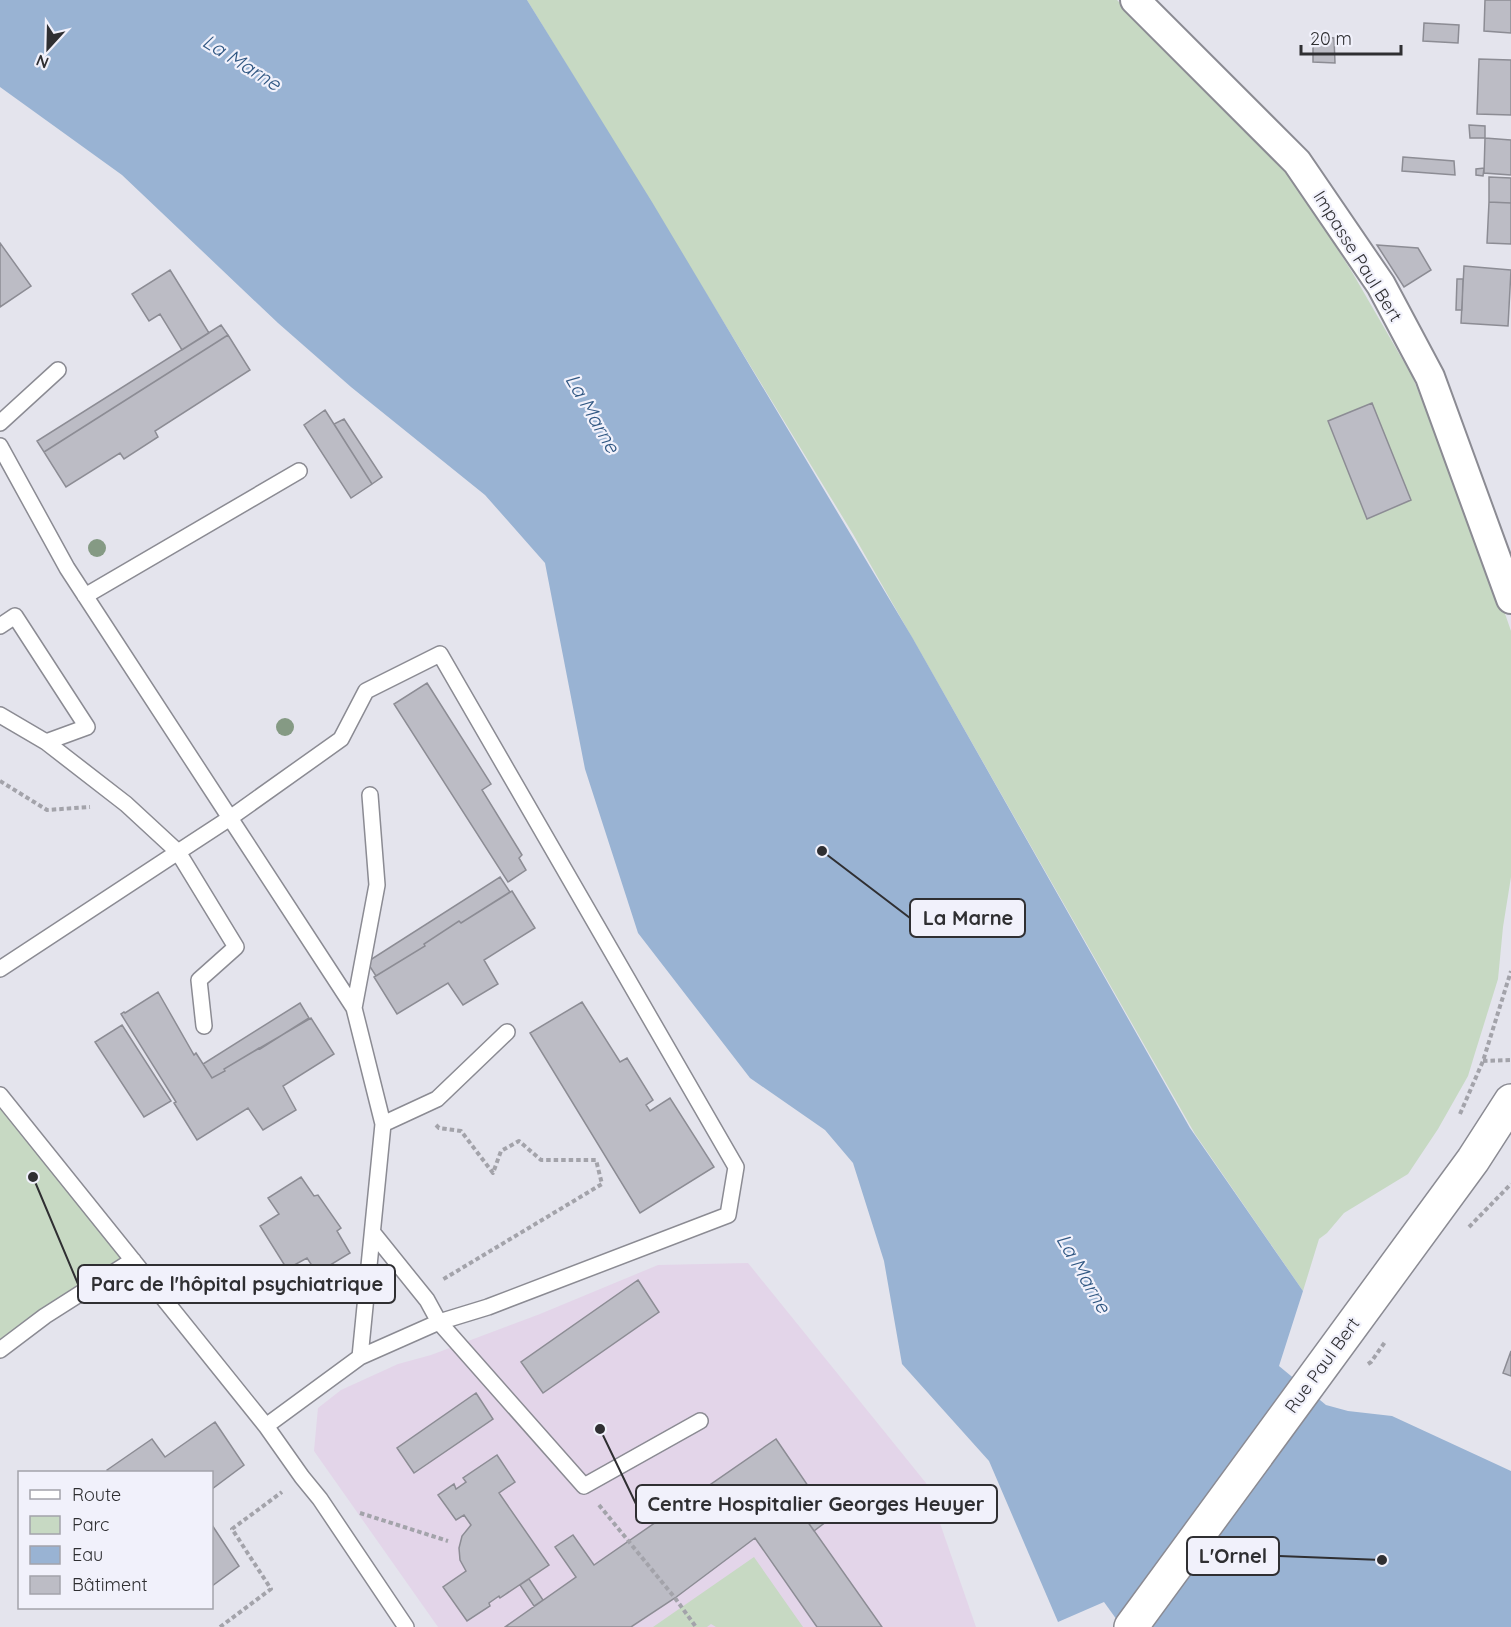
<svg xmlns="http://www.w3.org/2000/svg" width="1511" height="1627" font-family="Quicksand,sans-serif">
<style>
.medical{fill:#e3d5e9}
.green{fill:#c7d9c3}
.water{fill:#99b3d3}
.building{fill:#bcbcc5;stroke:#8c8c94;stroke-width:1.5}
.lines{fill:none;stroke-linecap:round;stroke-linejoin:round}
.lane-casing{stroke:#8b8b93;stroke-width:18}
.street-casing{stroke:#8b8b93;stroke-width:32}
.secondary-casing{stroke:#8b8b93;stroke-width:36}
.path{stroke:#a3a3aa;stroke-width:4;stroke-dasharray:4.5 3;stroke-linecap:butt}
.lane{stroke:#fff;stroke-width:15}
.street{stroke:#fff;stroke-width:28}
.secondary{stroke:#fff;stroke-width:33}
.tree{fill:#859a84}
.labels{text-anchor:middle;dominant-baseline:central;stroke-width:4.5;stroke-linejoin:round;paint-order:stroke}
.street-label{font-size:18px;fill:#2f2f32;stroke:#f1f1fb}
.water-label{font-size:20px;font-style:italic;fill:#315883;stroke:#f1f1fb}
.leader{fill:none;stroke:#2f2f32;stroke-width:2}
.callout-dot{fill:#2f2f32;stroke:#f1f1fb;stroke-width:2}
.callout{fill:#f1f1fb;stroke:#2f2f32;stroke-width:2}
.callout-label{font-size:20px;text-anchor:middle;font-weight:bold;fill:#2f2f32}
</style>
<rect width="100%" height="100%" fill="#e4e4ed"/>
<path class="medical" d="M 748,1263 L 926,1483 L 976,1627 L 438,1627 L 314,1451 L 318,1408 L 341,1390 L 398,1364 L 431,1355 L 540,1314 L 658,1265 Z"/>
<path class="green" d="M 527,0 L 1117,0 L 1245,121 L 1291,176 L 1352,272 L 1412,376 L 1482,547 L 1511,631 L 1511,877 L 1503,927 L 1498,979 L 1475,1053 L 1468,1076 L 1438,1129 L 1408,1174 L 1344,1213 L 1327,1233 L 1319,1239 L 1303,1291 L 1195,1134 L 853,534 Z
M 0,1095 L 133,1260 L 0,1351 Z
M 754,1557 L 803,1627 L 716,1627 L 711,1624 L 707,1627 L 653,1627 Z"/>
<path class="water" d="M 0,0 L 527,0 L 652,202 L 912,637 L 1190,1128 L 1303,1291 L 1279,1366 L 1326,1405 L 1348,1411 L 1392,1416 L 1511,1471 L 1511,1627 L 1122,1627 L 1104,1602 L 1058,1622 L 989,1461 L 902,1364 L 884,1261 L 853,1163 L 825,1130 L 750,1078 L 638,933 L 585,769 L 545,563 L 485,495 L 351,387 L 278,323 L 122,175 L 0,87 Z"/>
<path class="building" d="M 1485,0 L 1511,0 L 1511,33 L 1484,31 Z
M 1424,23 L 1459,25 L 1458,43 L 1423,41 Z
M 1313,36 L 1334,38 L 1335,63 L 1313,62 Z
M 1479,59 L 1511,60 L 1511,115 L 1477,114 Z
M 1469,125 L 1485,126 L 1485,138 L 1470,138 Z
M 1485,138 L 1511,140 L 1511,175 L 1484,173 Z
M 1403,157 L 1454,161 L 1455,175 L 1402,171 Z
M 1484,168 L 1483,176 L 1476,175 L 1476,169 Z
M 1489,177 L 1511,178 L 1511,203 L 1489,202 Z
M 1489,202 L 1511,203 L 1511,244 L 1487,243 Z
M 0,243 L 31,286 L 0,307 Z
M 1377,245 L 1418,248 L 1431,270 L 1404,287 Z
M 1464,266 L 1511,270 L 1508,326 L 1461,323 Z
M 170,270 L 209,333 L 182,350 L 160,314 L 149,321 L 132,294 Z
M 1457,279 L 1463,279 L 1462,310 L 1456,310 Z
M 221,325 L 228,335 L 44,452 L 37,441 Z
M 228,335 L 250,370 L 155,431 L 158,437 L 124,459 L 120,453 L 66,487 L 44,452 Z
M 1372,403 L 1411,500 L 1367,519 L 1328,421 Z
M 325,410 L 372,484 L 351,498 L 304,425 Z
M 344,419 L 382,477 L 372,484 L 334,424 Z
M 427,683 L 491,784 L 482,790 L 522,855 L 519,858 L 526,870 L 508,882 L 394,704 Z
M 500,877 L 510,892 L 461,923 L 459,921 L 424,944 L 425,946 L 376,976 L 367,962 Z
M 512,891 L 535,928 L 484,960 L 498,984 L 463,1005 L 448,983 L 397,1014 L 374,977 L 425,946 L 424,944 L 459,921 L 461,923 Z
M 158,992 L 194,1055 L 196,1053 L 212,1078 L 225,1071 L 224,1069 L 311,1018 L 334,1054 L 283,1086 L 296,1110 L 263,1130 L 248,1108 L 197,1140 L 174,1103 L 176,1102 L 121,1014 L 124,1012 L 125,1013 Z
M 582,1002 L 620,1062 L 627,1058 L 653,1100 L 646,1105 L 650,1111 L 670,1098 L 714,1167 L 640,1213 L 530,1033 Z
M 300,1003 L 309,1018 L 260,1049 L 259,1048 L 224,1069 L 225,1071 L 212,1078 L 203,1064 Z
M 122,1025 L 171,1101 L 144,1117 L 95,1042 Z
M 301,1177 L 314,1196 L 318,1195 L 341,1228 L 337,1231 L 350,1253 L 317,1273 L 307,1258 L 287,1269 L 260,1226 L 279,1214 L 268,1198 Z
M 638,1280 L 659,1312 L 543,1393 L 521,1362 Z
M 1511,1351 L 1511,1376 L 1503,1373 Z
M 476,1393 L 493,1419 L 414,1473 L 397,1448 Z
M 215,1422 L 244,1465 L 212,1489 L 212,1472 L 109,1472 L 107,1470 L 152,1439 L 165,1457 Z
M 776,1439 L 815,1496 L 798,1508 L 882,1627 L 817,1627 L 755,1538 L 675,1598 L 631,1627 L 505,1627 L 576,1577 L 555,1547 L 573,1535 L 594,1565 Z
M 497,1455 L 515,1482 L 499,1493 L 549,1565 L 500,1598 L 499,1596 L 489,1603 L 490,1606 L 467,1621 L 443,1587 L 466,1571 L 460,1560 L 459,1548 L 462,1536 L 471,1525 L 464,1515 L 456,1520 L 438,1495 L 454,1484 L 456,1489 L 466,1482 L 463,1478 Z
M 815,1496 L 831,1518 L 814,1531 L 798,1508 Z
M 212,1525 L 239,1566 L 212,1586 Z
M 529,1579 L 543,1600 L 534,1606 L 520,1585 Z"/>
<g class="lines">
<defs>
<path id="lane" d="M 0,423 L 58,370
M 0,446 L 67,568 L 230,818 L 341,739 L 366,691 L 440,654 L 736,1167 L 728,1215 L 488,1307 L 439,1322 L 360,1357
M 85,596 L 299,471
M 0,626 L 15,616 L 87,727 L 46,742
M 0,715 L 46,742 L 126,804 L 178,852 L 230,818 L 354,1008 L 383,1124 L 360,1357 L 266,1426
M 0,969 L 178,852 L 236,947 L 199,980 L 204,1026
M 354,1008 L 377,885 L 370,795
M 0,1095 L 266,1426 L 302,1477 L 320,1499 L 406,1627
M 383,1124 L 437,1099 L 507,1032
M 373,1233 L 427,1300 L 439,1322 L 584,1486 L 700,1421
M 0,1350 L 45,1316 L 133,1260"/>
<path id="street" d="M 1135,0 L 1297,162 L 1381,285 L 1430,377 L 1511,599"/>
<path id="secondary" d="M 1131,1627 L 1473,1160 L 1511,1101"/>
</defs>
<use href="#lane" class="lane-casing"/>
<use href="#street" class="street-casing"/>
<use href="#secondary" class="secondary-casing"/>
<path class="path" d="M 0,781 L 47,810 L 90,807
M 1483,1061 L 1511,1060
M 1460,1114 L 1483,1061 L 1511,971
M 436,1125 L 439,1128 L 461,1131 L 493,1173 L 501,1151 L 519,1141 L 541,1160 L 596,1160 L 602,1184 L 442,1280
M 1469,1227 L 1511,1184
M 1368,1364 L 1371,1362 L 1385,1342
M 599,1505 L 675,1598 L 696,1627
M 360,1513 L 448,1541
M 220,1627 L 271,1589 L 232,1529 L 282,1492"/>
<use href="#lane" class="lane"/>
<use href="#street" class="street"/>
<use href="#secondary" class="secondary"/>
</g>
<g class="tree">
<circle cx="97" cy="548" r="9"/>
<circle cx="285" cy="727" r="9"/>
</g>
<g class="labels">
<g class="street-label">
<text transform="translate(1358 256) rotate(58)">Impasse Paul Bert</text>
<text transform="translate(1322 1365) rotate(-54)">Rue Paul Bert</text>
</g>
<g class="water-label">
<text transform="translate(242 62) rotate(32)">La Marne</text>
<text transform="translate(593 413) rotate(60)">La Marne</text>
<text transform="translate(1084 1273) rotate(60)">La Marne</text>
</g>
</g>
<path class="leader" d="M822 851L910 918M33 1177L78 1284M600 1429L636 1504M1382 1560L1279 1556"/>
<g class="callout-dot">
<circle cx="822" cy="851" r="6"/>
<circle cx="33" cy="1177" r="6"/>
<circle cx="600" cy="1429" r="6"/>
<circle cx="1382" cy="1560" r="6"/>
</g>
<g class="callout">
<rect x="910" y="899" width="115" height="38" rx="6"/>
<rect x="78" y="1265" width="317" height="38" rx="6"/>
<rect x="636" y="1485" width="361" height="38" rx="6"/>
<rect x="1187" y="1537" width="92" height="38" rx="6"/>
</g>
<g class="callout-label">
<text x="968" y="925">La Marne</text>
<text x="237" y="1291">Parc de l'hôpital psychiatrique</text>
<text x="816" y="1511">Centre Hospitalier Georges Heuyer</text>
<text x="1233" y="1563">L'Ornel</text>
</g>
<rect x="18" y="1471" width="195" height="138" fill="#f1f1fb" stroke="#a3a3ab" stroke-width="1.5"/>
<rect x="30" y="1490" width="30" height="9" fill="#ffffff" stroke="#a3a3ab" stroke-width="1.5"/>
<text x="72" y="1501" font-size="18" fill="#2f2f32">Route</text>
<rect x="30" y="1516" width="30" height="18" fill="#c7d9c3" stroke="#a3a3ab" stroke-width="1.5"/>
<text x="72" y="1531" font-size="18" fill="#2f2f32">Parc</text>
<rect x="30" y="1546" width="30" height="18" fill="#99b3d3" stroke="#a3a3ab" stroke-width="1.5"/>
<text x="72" y="1561" font-size="18" fill="#2f2f32">Eau</text>
<rect x="30" y="1576" width="30" height="18" fill="#bcbcc5" stroke="#a3a3ab" stroke-width="1.5"/>
<text x="72" y="1591" font-size="18" fill="#2f2f32">Bâtiment</text>
<g transform="translate(48 48) rotate(202)" stroke="#f1f1fb" stroke-width="4.5" paint-order="stroke">
<path d="M0-4.5L10 22L0 15L-10 22Z" fill="#2f2f32"/>
<text y="-9" font-size="16" font-weight="bold" text-anchor="middle" fill="#2f2f32">N</text>
</g>
<path d="M1301 45v9h100v-9" fill="none" stroke="#2f2f32" stroke-width="3"/>
<text x="1310" y="45" font-size="18" fill="#2f2f32" stroke="#f1f1fb" stroke-width="4.5" paint-order="stroke">20 m</text>
</svg>
